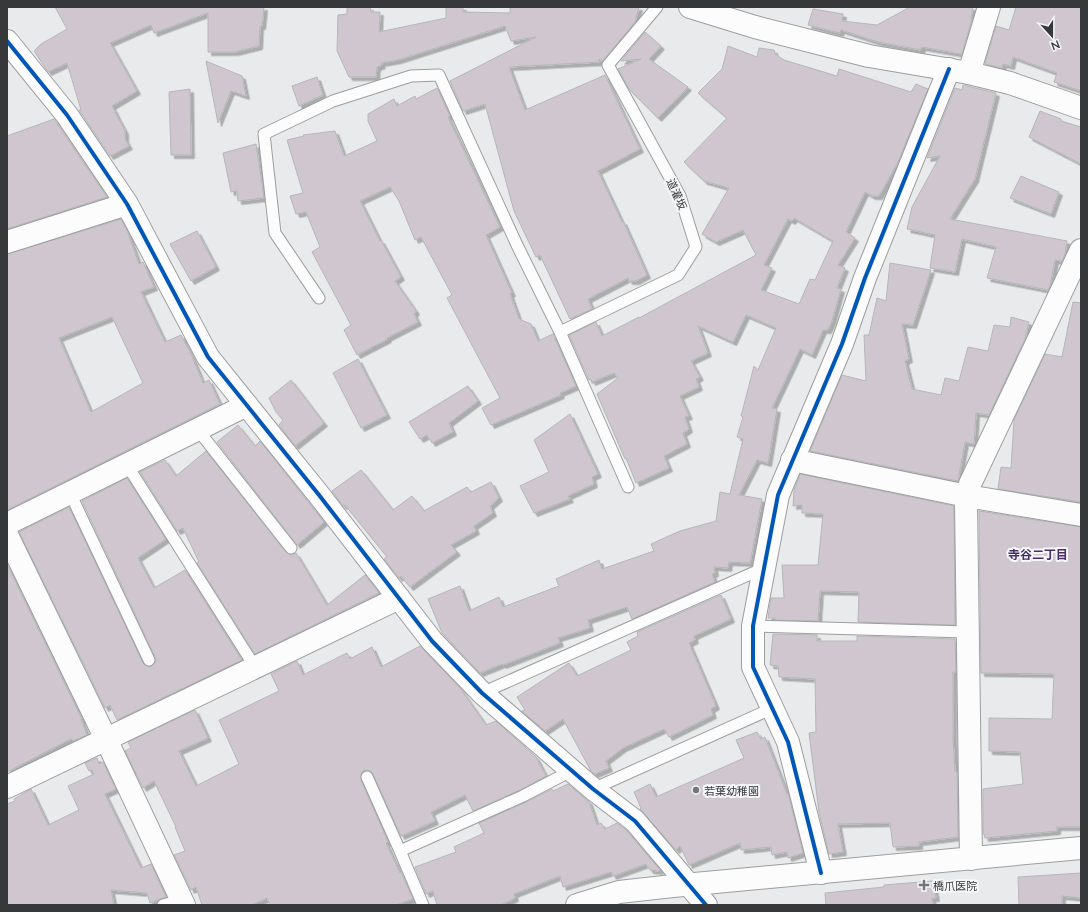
<svg xmlns="http://www.w3.org/2000/svg" width="1088" height="912" font-family="Lato,'Noto Sans JP',sans-serif">
<style>
.building{fill:#cfc6d0;stroke:#b6b6b7;fill-rule:evenodd;filter:url(#shadow)}
.lines{fill:none;stroke-linecap:round;stroke-linejoin:round}
.lane-casing{stroke:#9d9e9f;stroke-width:13}
.street-casing{stroke:#9d9e9f;stroke-width:24}
.secondary-casing{stroke:#9d9e9f;stroke-width:24}
.lane{stroke:#fcfcfc;stroke-width:11}
.street{stroke:#fcfcfc;stroke-width:22}
.secondary{stroke:#fcfcfc;stroke-width:22}
.cycleway-casing{stroke:#f5f7f9;stroke-width:6}
.cycleway{stroke:#0057b8;stroke-width:4}
.poi-dot{fill:#757677;stroke:#f5f7f9;stroke-width:1.5}
.labels{text-anchor:middle;dominant-baseline:central;stroke-width:4;stroke-linejoin:round;paint-order:stroke}
.street-label{font-size:11px;fill:#373839;stroke:#f5f7f9}
.poi-label{font-size:11px;fill:#373839;stroke:#f5f7f9;text-anchor:start}
.neighbourhood-label{font-size:12px;font-weight:bold;fill:#4b2d67;stroke:#f5f7f9}
</style>
<defs>
<filter id="shadow"><feDropShadow dx="3.5" dy="3.5" stdDeviation="0" flood-color="#0004"/></filter>
</defs>
<rect width="100%" height="100%" fill="#e9eaeb"/>
<path class="building" d="M 55,7 L 264,7 L 262,26 L 260,26 L 259,46 L 235,52 L 208,52 L 208,13 L 154,33 L 151,25 L 110,43 L 137,91 L 112,106 L 125,131 L 125,139 L 129,146 L 110,156 L 79,110 L 81,110 L 67,63 L 48,72 L 34,51 L 41,44 L 67,29 Z
M 347,7 L 370,7 L 371,12 L 380,12 L 379,32 L 446,18 L 446,7 L 463,7 L 463,12 L 510,13 L 510,7 L 639,7 L 635,22 L 602,62 L 599,59 L 600,62 L 509,67 L 525,110 L 605,75 L 640,149 L 598,171 L 622,222 L 623,221 L 647,275 L 636,281 L 629,281 L 628,278 L 588,299 L 592,309 L 570,319 L 540,255 L 536,257 L 514,211 L 485,104 L 463,111 L 450,81 L 536,37 L 511,41 L 505,26 L 398,60 L 381,63 L 382,65 L 377,67 L 376,77 L 349,77 L 337,51 L 338,15 L 347,14 Z
M 910,7 L 973,7 L 971,18 L 972,19 L 962,54 L 922,47 L 921,50 L 878,42 L 841,30 L 840,33 L 808,25 L 813,9 L 843,14 L 842,21 L 877,25 Z
M 1016,7 L 1081,7 L 1081,91 L 1054,82 L 1057,73 L 1013,57 L 1011,66 L 1003,64 L 1002,68 L 985,64 L 996,26 L 1009,30 Z
M 645,32 L 661,46 L 649,59 L 688,87 L 658,118 L 629,89 L 618,69 L 641,59 L 621,61 Z
M 728,46 L 757,57 L 759,48 L 774,50 L 775,54 L 784,60 L 837,76 L 839,69 L 911,92 L 916,84 L 928,89 L 897,164 L 879,196 L 872,196 L 865,192 L 846,232 L 855,238 L 838,265 L 845,268 L 837,288 L 841,289 L 832,321 L 828,330 L 823,330 L 812,355 L 800,349 L 772,408 L 777,409 L 768,463 L 757,460 L 739,495 L 762,499 L 750,563 L 729,562 L 728,568 L 714,567 L 715,573 L 712,574 L 715,582 L 632,619 L 627,607 L 588,620 L 590,628 L 558,638 L 560,643 L 503,665 L 502,664 L 480,673 L 442,633 L 428,599 L 460,586 L 469,611 L 499,597 L 503,607 L 559,586 L 556,579 L 599,560 L 602,569 L 654,551 L 651,544 L 680,531 L 716,521 L 720,492 L 730,494 L 743,439 L 737,437 L 743,417 L 741,416 L 754,366 L 758,370 L 776,328 L 746,315 L 733,342 L 698,326 L 708,353 L 691,361 L 700,377 L 696,379 L 699,387 L 680,396 L 689,416 L 685,417 L 689,429 L 683,433 L 687,444 L 664,456 L 669,468 L 636,483 L 626,458 L 625,459 L 597,394 L 618,378 L 614,373 L 592,382 L 591,379 L 589,380 L 569,335 L 596,322 L 602,336 L 639,317 L 639,318 L 756,255 L 743,230 L 716,242 L 702,234 L 729,188 L 704,181 L 684,162 L 727,118 L 698,93 L 722,69 ZM 794,218 L 833,241 L 815,280 L 810,279 L 799,304 L 761,290 L 772,268 L 764,265 L 788,219 L 792,221 Z
M 206,61 L 242,76 L 246,96 L 231,91 L 218,123 Z
M 317,77 L 323,95 L 299,106 L 292,86 Z
M 963,85 L 996,93 L 975,179 L 950,219 L 1067,241 L 1065,254 L 1062,261 L 1055,260 L 1050,286 L 1048,290 L 987,278 L 996,247 L 962,239 L 955,272 L 930,268 L 935,235 L 907,229 L 912,207 L 940,156 L 927,158 L 955,88 L 962,90 Z
M 437,88 L 450,116 L 448,117 L 500,227 L 486,235 L 512,293 L 510,294 L 519,319 L 531,324 L 538,341 L 553,334 L 576,386 L 560,393 L 561,395 L 491,425 L 482,408 L 500,398 L 447,298 L 452,295 L 421,237 L 415,240 L 399,201 L 390,187 L 360,201 L 380,241 L 381,240 L 401,277 L 395,281 L 416,311 L 414,314 L 418,322 L 387,338 L 388,339 L 357,355 L 344,330 L 351,325 L 312,252 L 320,247 L 306,212 L 296,214 L 290,196 L 303,193 L 287,140 L 304,136 L 303,135 L 335,131 L 344,156 L 377,141 L 368,121 L 368,114 L 394,99 L 397,106 L 415,96 L 416,99 Z
M 190,89 L 191,155 L 171,155 L 169,92 Z
M 1040,111 L 1061,119 L 1061,121 L 1081,127 L 1081,164 L 1029,137 Z
M 54,119 L 107,197 L 7,229 L 7,136 Z
M 256,144 L 264,198 L 238,201 L 237,191 L 231,192 L 223,153 Z
M 1021,176 L 1059,192 L 1051,214 L 1010,198 Z
M 121,219 L 127,230 L 139,264 L 143,262 L 154,287 L 141,292 L 165,342 L 181,335 L 191,354 L 203,383 L 209,380 L 220,404 L 7,510 L 7,254 ZM 112,317 L 143,383 L 91,412 L 59,338 Z
M 197,231 L 216,267 L 191,281 L 170,244 Z
M 890,263 L 931,270 L 913,325 L 902,324 L 909,359 L 905,361 L 912,389 L 941,395 L 945,378 L 959,381 L 968,347 L 988,351 L 994,325 L 1010,327 L 1011,317 L 1029,322 L 1025,339 L 989,415 L 976,413 L 974,444 L 965,442 L 958,481 L 810,451 L 842,375 L 866,381 L 864,335 L 869,335 L 877,298 L 886,301 Z
M 1073,302 L 1081,303 L 1081,502 L 998,489 L 1001,467 L 1011,468 L 1014,420 L 1045,354 L 1062,357 Z
M 358,359 L 387,415 L 361,428 L 333,373 Z
M 291,380 L 324,423 L 295,446 L 279,425 L 283,420 L 276,412 L 269,398 Z
M 468,386 L 478,401 L 449,423 L 453,432 L 432,443 L 427,435 L 420,439 L 409,422 Z
M 570,414 L 598,474 L 592,477 L 594,484 L 568,496 L 570,499 L 534,513 L 520,486 L 549,472 L 534,440 Z
M 238,425 L 255,446 L 260,441 L 324,522 L 297,545 L 217,442 Z
M 206,451 L 286,552 L 292,555 L 296,553 L 327,605 L 365,575 L 379,593 L 255,654 L 197,563 L 199,562 L 183,528 L 177,531 L 140,472 L 165,460 L 176,476 Z
M 361,470 L 393,510 L 412,496 L 424,511 L 467,487 L 471,492 L 491,482 L 499,498 L 490,506 L 493,513 L 474,526 L 476,531 L 451,545 L 457,552 L 410,587 L 401,576 L 399,578 L 384,559 L 387,557 L 345,505 L 343,506 L 332,491 Z
M 800,474 L 954,506 L 955,625 L 858,622 L 859,592 L 820,591 L 818,621 L 775,620 L 775,618 L 768,618 L 771,598 L 784,598 L 782,565 L 818,565 L 823,514 L 802,513 L 802,505 L 793,506 L 794,490 Z
M 127,478 L 166,539 L 138,558 L 154,588 L 185,570 L 242,660 L 117,720 L 110,705 L 105,708 L 19,532 L 69,507 L 143,663 L 148,667 L 152,666 L 156,661 L 155,657 L 82,501 Z
M 979,511 L 1081,527 L 1081,827 L 1057,827 L 1057,831 L 985,838 L 984,834 L 983,834 L 983,789 L 1023,784 L 1020,752 L 989,751 L 989,718 L 1052,719 L 1054,674 L 981,673 Z
M 7,564 L 82,719 L 81,719 L 87,735 L 73,741 L 71,739 L 7,772 Z
M 721,595 L 731,619 L 694,636 L 695,640 L 689,643 L 716,706 L 711,709 L 713,715 L 669,737 L 664,729 L 623,748 L 606,761 L 609,768 L 595,774 L 591,771 L 563,719 L 545,731 L 522,711 L 525,710 L 517,697 L 569,663 L 577,676 L 631,650 L 627,642 L 638,636 L 637,632 Z
M 773,634 L 817,635 L 817,641 L 857,641 L 857,636 L 955,639 L 956,672 L 953,672 L 953,739 L 955,772 L 957,772 L 958,837 L 919,842 L 919,846 L 893,847 L 890,823 L 838,824 L 843,852 L 829,854 L 819,812 L 809,733 L 816,732 L 815,679 L 779,677 L 778,666 L 770,665 Z
M 420,646 L 460,688 L 486,725 L 496,721 L 536,757 L 546,776 L 520,790 L 473,811 L 465,795 L 431,812 L 435,821 L 401,836 L 373,774 L 371,771 L 365,770 L 361,773 L 361,780 L 388,842 L 386,843 L 400,873 L 401,872 L 413,899 L 396,905 L 270,905 L 267,898 L 252,905 L 202,905 L 196,887 L 191,890 L 174,855 L 185,851 L 175,827 L 176,827 L 154,781 L 143,788 L 125,751 L 131,748 L 128,742 L 195,710 L 208,738 L 179,751 L 196,786 L 239,764 L 219,720 L 279,691 L 271,674 L 297,661 L 303,675 L 347,653 L 350,659 L 372,647 L 381,667 Z
M 757,732 L 761,739 L 765,737 L 787,794 L 788,793 L 803,853 L 788,858 L 787,852 L 772,855 L 771,847 L 741,850 L 740,843 L 689,865 L 680,846 L 676,850 L 640,809 L 641,808 L 634,792 L 650,784 L 656,797 L 744,758 L 736,740 Z
M 97,758 L 99,764 L 103,762 L 116,789 L 105,794 L 141,868 L 151,864 L 166,897 L 150,903 L 147,893 L 111,890 L 114,905 L 7,905 L 7,804 L 15,801 L 14,799 L 31,789 L 48,825 L 79,810 L 68,786 L 94,774 L 92,770 L 89,771 L 85,763 Z
M 568,784 L 589,802 L 597,825 L 601,823 L 605,829 L 617,823 L 626,830 L 660,870 L 659,871 L 650,870 L 646,864 L 613,876 L 611,872 L 563,887 L 560,876 L 514,894 L 515,898 L 501,905 L 437,905 L 433,891 L 426,894 L 415,867 L 456,852 L 454,847 L 484,833 L 479,823 L 526,802 L 552,789 L 553,791 Z
M 1081,873 L 1081,898 L 1062,896 L 1062,905 L 1019,905 L 1018,877 Z
M 933,881 L 936,898 L 932,898 L 933,905 L 826,905 L 825,893 L 884,887 L 884,885 Z"/>
<g class="lines">
<defs>
<path id="lane" d="M 319,298 L 275,233 L 264,134 L 333,101 L 411,76 L 439,75 L 517,245 L 560,332 L 628,487
M 560,332 L 678,275 L 696,247 L 680,196 L 608,65 L 657,7
M 198,430 L 291,548
M 127,465 L 255,667
M 70,493 L 149,660
M 753,626 L 967,632
M 482,693 L 764,568
M 367,777 L 400,851
M 593,789 L 773,708
M 163,905 L 181,900
M 423,905 L 400,851 L 523,796 L 571,771"/>
<path id="street" d="M 7,41 L 67,115 L 127,204 L 208,357 L 319,495 L 432,641 L 482,693 L 593,789 L 635,821 L 706,905
M 969,73 L 989,7
M 7,242 L 127,204
M 792,460 L 967,496 L 1081,515
M 7,524 L 247,405
M 7,535 L 106,739 L 184,905
M 7,787 L 399,598
M 971,859 L 966,504 L 970,484 L 1081,250
M 821,873 L 788,742 L 753,667 L 753,626 L 778,495 L 842,344 L 865,278 L 949,69"/>
<path id="secondary" d="M 690,7 L 755,27 L 869,56 L 969,73 L 1010,83 L 1081,108
M 577,905 L 619,892 L 673,886 L 1081,848"/>
</defs>
<use href="#lane" class="lane-casing"/>
<use href="#street" class="street-casing"/>
<use href="#secondary" class="secondary-casing"/>
<use href="#lane" class="lane"/>
<use href="#street" class="street"/>
<use href="#secondary" class="secondary"/>
<defs>
<path id="cycleway" d="M 7,41 L 67,115 L 127,204 L 208,357 L 319,495 L 432,641 L 482,693 L 593,789 L 635,821 L 706,905
M 821,873 L 788,742 L 753,667 L 753,626 L 778,495 L 842,344 L 865,278 L 949,69"/>
</defs>
<use href="#cycleway" class="cycleway-casing"/>
<use href="#cycleway" class="cycleway"/>
</g>
<g class="poi-dot">
<circle cx="696" cy="790" r="4"/>
<path d="M922 879h4v4h4v4h-4v4h-4v-4h-4v-4h4z"/>
</g>
<g class="labels">
<g class="street-label">
<text transform="translate(677 194) rotate(66)">道灌坂</text>
</g>
<g class="poi-label">
<text x="704" y="790">若葉幼稚園</text>
<text x="933" y="885">橋爪医院</text>
</g>
<g class="neighbourhood-label">
<text x="1038" y="554">寺谷二丁目</text>
</g>
</g>
<rect width="1088" height="912" fill="none" stroke="#373839" stroke-width="16"/>
<g transform="translate(1052 36) rotate(159)" stroke="#f5f7f9" stroke-width="3" paint-order="stroke">
<path d="M0-3L7 15L0 10L-7 15Z" fill="#373839"/>
<text y="-6" font-size="11" font-weight="bold" text-anchor="middle" fill="#373839">N</text>
</g>
</svg>
